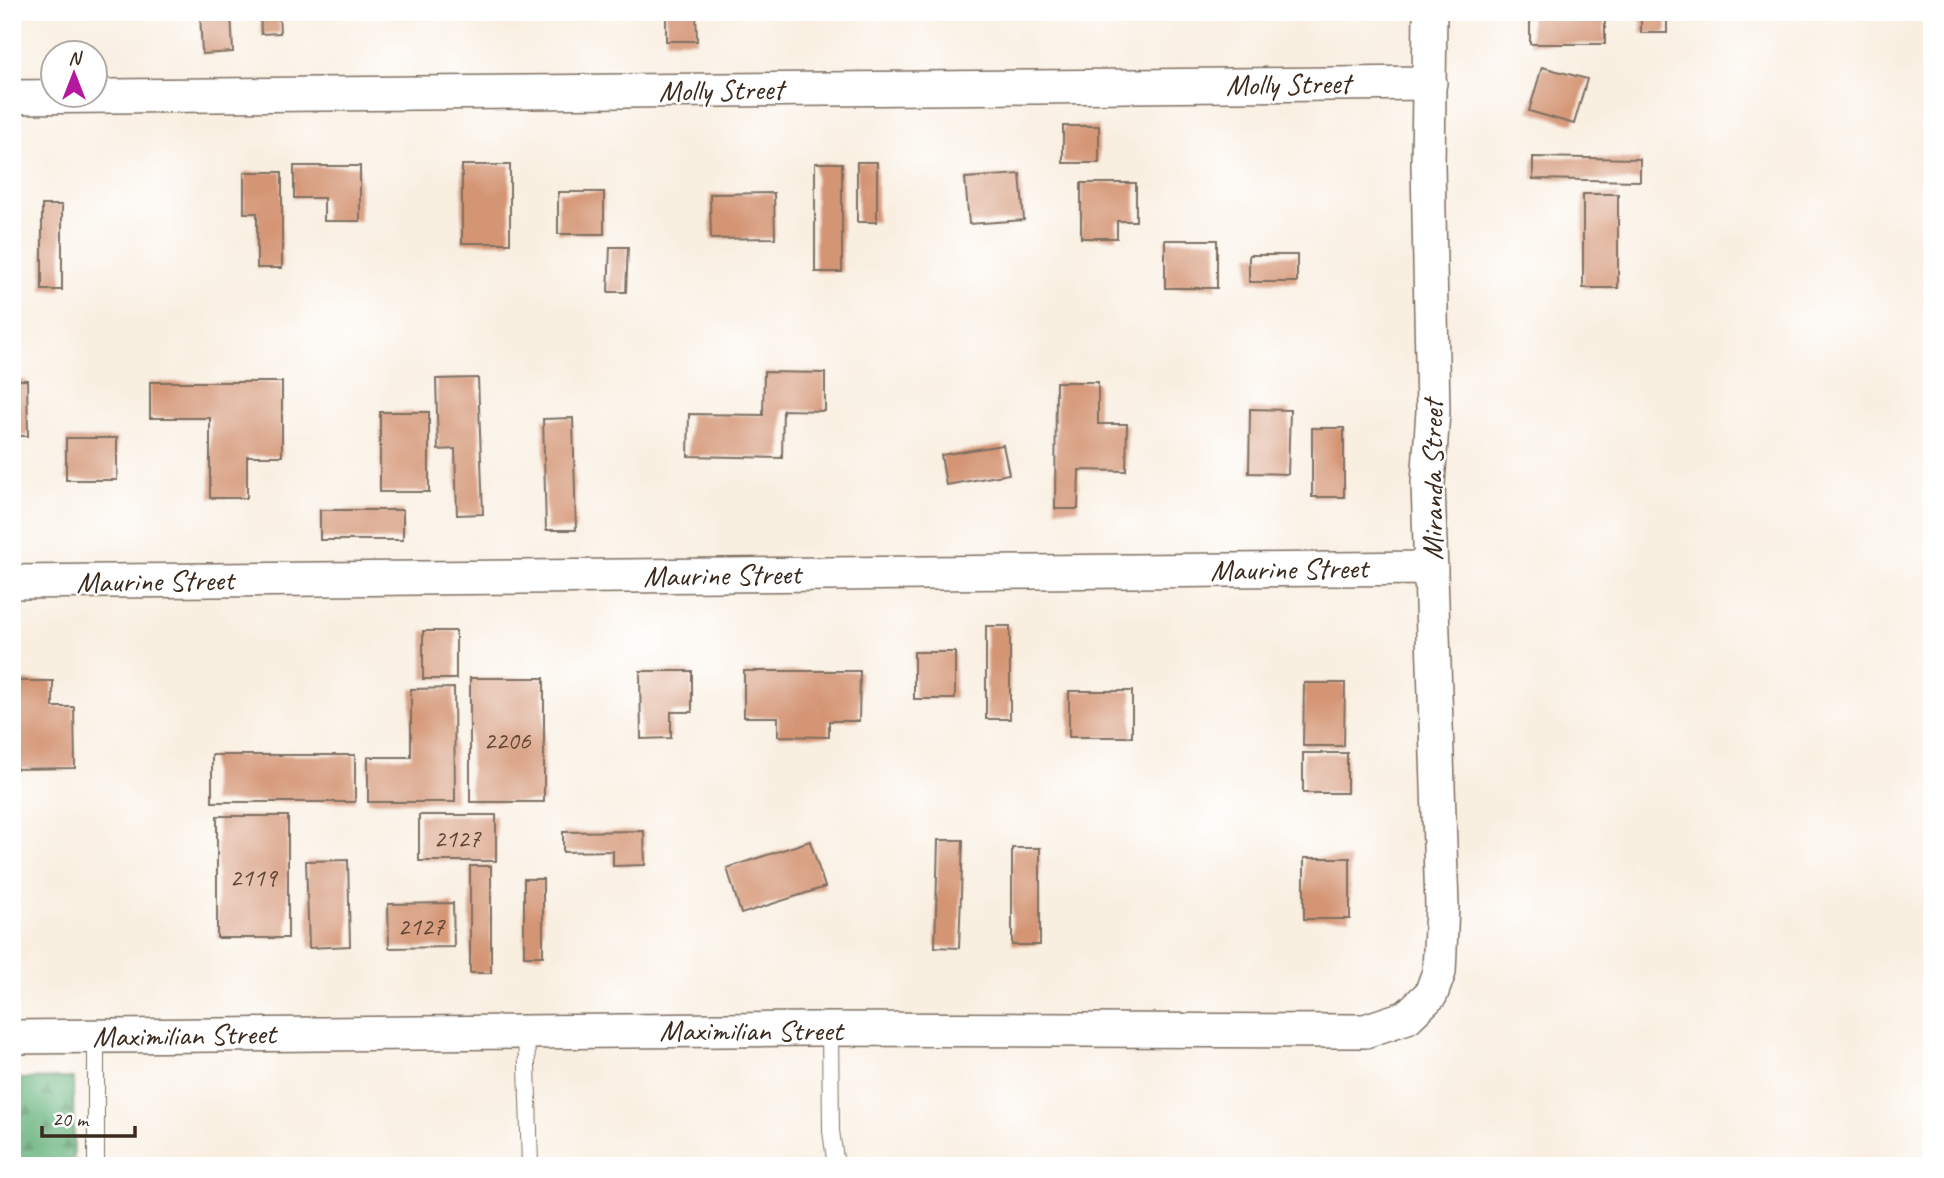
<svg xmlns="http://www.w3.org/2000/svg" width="1944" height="1178" font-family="Caveat,sans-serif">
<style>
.forest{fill:url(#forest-firs);stroke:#506e4c;stroke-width:2}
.building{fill:#d49575}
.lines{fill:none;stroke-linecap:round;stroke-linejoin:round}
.service-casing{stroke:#7e6f62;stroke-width:18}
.minor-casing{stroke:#7e6f62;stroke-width:36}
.service{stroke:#fff;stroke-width:16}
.minor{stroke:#fff;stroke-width:33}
.labels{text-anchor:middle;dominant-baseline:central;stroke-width:5;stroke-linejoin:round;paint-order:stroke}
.number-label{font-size:26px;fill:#614534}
.street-label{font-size:30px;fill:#3b2a1e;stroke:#fff}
</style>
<defs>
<pattern id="forest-firs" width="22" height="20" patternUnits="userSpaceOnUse" patternTransform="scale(1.75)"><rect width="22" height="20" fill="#66b27b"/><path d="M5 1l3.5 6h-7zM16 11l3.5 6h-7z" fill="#559164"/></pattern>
</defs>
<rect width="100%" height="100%" fill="#fff"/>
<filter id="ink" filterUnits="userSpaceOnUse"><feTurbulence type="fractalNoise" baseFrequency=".0143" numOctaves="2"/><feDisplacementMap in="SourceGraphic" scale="14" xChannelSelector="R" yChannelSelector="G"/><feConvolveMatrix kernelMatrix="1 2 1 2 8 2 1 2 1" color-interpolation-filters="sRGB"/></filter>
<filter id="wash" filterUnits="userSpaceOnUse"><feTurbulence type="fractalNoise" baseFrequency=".00686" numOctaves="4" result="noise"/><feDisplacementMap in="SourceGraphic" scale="28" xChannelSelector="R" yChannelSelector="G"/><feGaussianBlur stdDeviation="1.57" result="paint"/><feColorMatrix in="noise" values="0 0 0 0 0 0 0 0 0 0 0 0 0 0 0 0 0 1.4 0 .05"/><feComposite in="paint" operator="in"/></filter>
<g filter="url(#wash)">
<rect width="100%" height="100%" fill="#f9efe1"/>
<path class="forest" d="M 73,1078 L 74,1166 L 12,1166 L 12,1079 Z"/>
<g id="blocks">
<path class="building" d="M 200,12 L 231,12 L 233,52 L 202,54 Z
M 260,12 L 279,12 L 280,33 L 261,34 Z
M 395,12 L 440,12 L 440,18 L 395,18 Z
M 666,12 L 696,12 L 697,41 L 666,41 Z
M 1530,12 L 1605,12 L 1605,44 L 1530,44 Z
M 1641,12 L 1667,12 L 1667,33 L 1641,33 Z
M 1542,67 L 1587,79 L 1574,124 L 1529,111 Z
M 1063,126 L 1099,126 L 1099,163 L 1063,163 Z
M 1533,157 L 1640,159 L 1640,181 L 1533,179 Z
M 857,162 L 877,162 L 877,222 L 857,222 Z
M 815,163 L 842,163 L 842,272 L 815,272 Z
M 462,165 L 510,165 L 510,243 L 462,243 Z
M 294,166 L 360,166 L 360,221 L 324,221 L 324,198 L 294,198 Z
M 244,172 L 282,172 L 282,268 L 257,268 L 257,213 L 244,213 Z
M 1020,174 L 1024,220 L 969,224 L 965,178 Z
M 1081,183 L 1136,183 L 1136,221 L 1117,221 L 1117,238 L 1081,238 Z
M 558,192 L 604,192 L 604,234 L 558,234 Z
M 774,193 L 775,238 L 711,239 L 710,194 Z
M 1583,194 L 1618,194 L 1618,288 L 1583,288 Z
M 42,205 L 62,205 L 62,290 L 42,290 Z
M 1165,240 L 1217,240 L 1217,288 L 1165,288 Z
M 610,247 L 628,247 L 626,292 L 608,292 Z
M 1249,255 L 1297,255 L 1297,282 L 1249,282 Z
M 764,372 L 825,373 L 825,411 L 783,410 L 782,458 L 688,456 L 689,414 L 763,415 Z
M 478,378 L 483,514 L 457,515 L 455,449 L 438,450 L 436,379 Z
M 12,380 L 27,380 L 28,436 L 12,436 Z
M 150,382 L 282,382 L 282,456 L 247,456 L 247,498 L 210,498 L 210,418 L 150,418 Z
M 1056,382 L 1098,382 L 1098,424 L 1127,424 L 1126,471 L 1079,470 L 1078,509 L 1055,509 Z
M 1250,409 L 1290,410 L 1288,474 L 1249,473 Z
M 380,412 L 429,412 L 429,492 L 380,492 Z
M 573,418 L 576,530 L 546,530 L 543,419 Z
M 1312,428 L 1344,428 L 1344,497 L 1312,497 Z
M 66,438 L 117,438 L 117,480 L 66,480 Z
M 1003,445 L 1009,474 L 946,485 L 941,455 Z
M 320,510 L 403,510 L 403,540 L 320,540 Z
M 986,626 L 1010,626 L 1010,719 L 986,719 Z
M 423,631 L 456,631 L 456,679 L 423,679 Z
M 914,652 L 955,652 L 955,699 L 914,699 Z
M 640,671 L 692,671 L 692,712 L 671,712 L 671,738 L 641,739 Z
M 744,671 L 860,671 L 859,721 L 829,721 L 829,737 L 778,736 L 778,717 L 744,717 Z
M 470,678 L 544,678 L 544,802 L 470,802 Z
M 14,681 L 53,681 L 53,707 L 74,707 L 75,768 L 12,769 Z
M 1304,683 L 1345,683 L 1344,746 L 1303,746 Z
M 454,688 L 455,802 L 368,802 L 368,757 L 411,757 L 411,689 Z
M 1069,691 L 1132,691 L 1132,737 L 1069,737 Z
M 1303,753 L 1347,753 L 1347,793 L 1303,793 Z
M 212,755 L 355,755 L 355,802 L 212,802 Z
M 419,815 L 496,815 L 496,861 L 419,861 Z
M 217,816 L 288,816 L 288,938 L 217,938 Z
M 644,831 L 645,865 L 613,866 L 613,851 L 563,852 L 563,832 Z
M 938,840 L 963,840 L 959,948 L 935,947 Z
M 810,841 L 825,887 L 741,914 L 727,868 Z
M 1012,848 L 1040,848 L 1040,945 L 1012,945 Z
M 1304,858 L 1350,858 L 1350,919 L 1304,919 Z
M 348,860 L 350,946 L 309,948 L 306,861 Z
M 470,866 L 491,866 L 491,973 L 470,973 Z
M 524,879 L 543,879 L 543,956 L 524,956 Z
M 453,903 L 454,947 L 389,948 L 388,904 Z"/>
</g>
</g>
<g filter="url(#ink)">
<use href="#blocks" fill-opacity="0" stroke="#7e6f62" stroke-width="2"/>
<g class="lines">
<defs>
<path id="service" d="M 830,1029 L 831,1131 L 836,1166
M 526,1032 L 530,1166
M 96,1036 L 96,1166"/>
<path id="minor" d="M 12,97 L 1430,83
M 12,582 L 1431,568
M 12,1037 L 814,1029 L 1365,1031 L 1407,1017 L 1431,994 L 1439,972 L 1442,906 L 1428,483 L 1433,411 L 1428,165 L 1430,12"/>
</defs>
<use href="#service" class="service-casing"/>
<use href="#minor" class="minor-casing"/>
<use href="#service" class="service"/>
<use href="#minor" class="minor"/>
</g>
</g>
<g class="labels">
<g class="number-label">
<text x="507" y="740">2206</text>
<text x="457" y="838">2127</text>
<text x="253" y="877">2119</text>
<text x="421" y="926">2127</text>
</g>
<g class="street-label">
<text transform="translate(1288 84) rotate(-1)">Molly Street</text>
<text transform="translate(721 90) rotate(-1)">Molly Street</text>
<text transform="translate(1432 480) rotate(-90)">Miranda Street</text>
<text transform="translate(1289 569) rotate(-1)">Maurine Street</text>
<text transform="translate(722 575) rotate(-1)">Maurine Street</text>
<text transform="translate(155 581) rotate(-1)">Maurine Street</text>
<text x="751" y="1030">Maximilian Street</text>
<text transform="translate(184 1035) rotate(-1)">Maximilian Street</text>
</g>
</g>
<rect width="1944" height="1178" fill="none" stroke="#fff" stroke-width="42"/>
<g transform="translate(74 74)"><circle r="33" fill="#ffffff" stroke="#b1aaa5" stroke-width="2"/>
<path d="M0-5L12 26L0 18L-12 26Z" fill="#b5179e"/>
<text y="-10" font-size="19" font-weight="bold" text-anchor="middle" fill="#3b2a1e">N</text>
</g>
<path d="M42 1126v10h93v-10" fill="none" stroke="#3b2a1e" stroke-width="3.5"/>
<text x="52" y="1126" font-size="21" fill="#3b2a1e" stroke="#ffffff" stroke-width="5" paint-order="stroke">20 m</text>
</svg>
